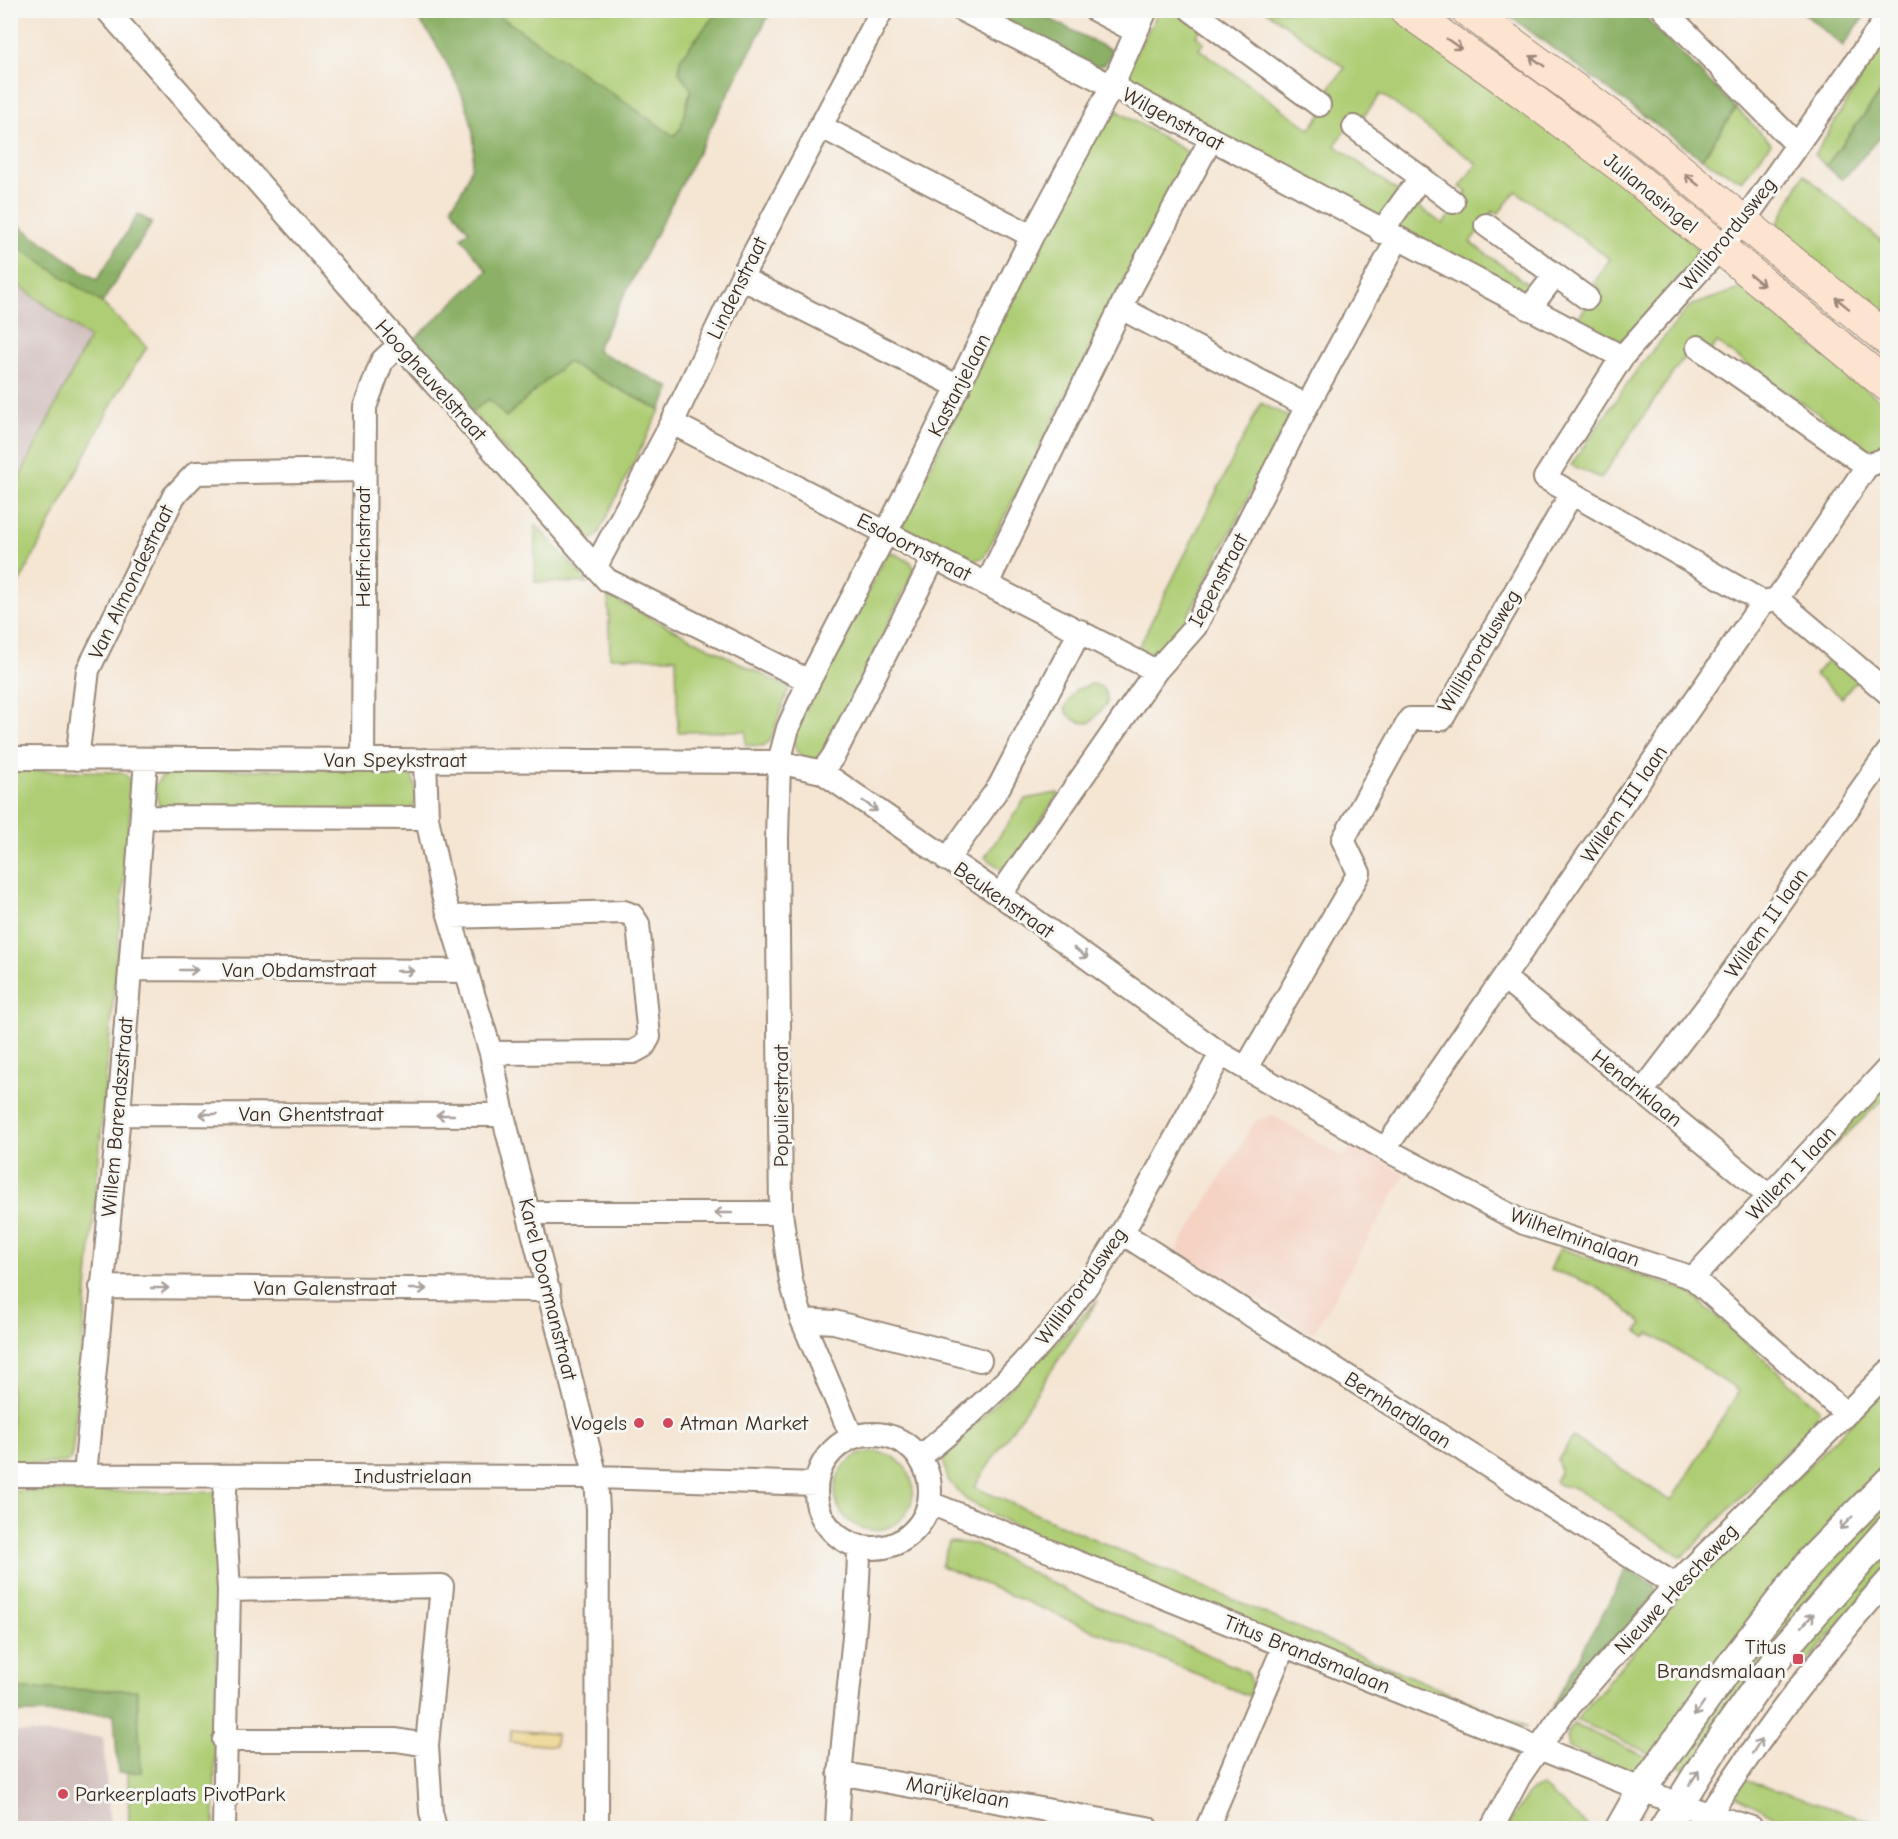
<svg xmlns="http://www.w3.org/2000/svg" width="1898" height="1839" font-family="'Comic Neue',sans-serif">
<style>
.built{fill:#f5d2c2}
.industrial{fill:#d1bfbd}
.green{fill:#afcd75;stroke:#757c4a;stroke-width:1.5}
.forest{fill:#8bb066;stroke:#636d42;stroke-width:1.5}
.sand{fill:#eeda9e;stroke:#94825e;stroke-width:1.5}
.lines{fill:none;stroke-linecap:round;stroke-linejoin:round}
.minor-casing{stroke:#988878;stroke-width:26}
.tertiary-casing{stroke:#988878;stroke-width:32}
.secondary-casing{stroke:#988878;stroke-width:34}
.minor{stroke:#fff;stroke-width:22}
.tertiary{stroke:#fff;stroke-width:28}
.secondary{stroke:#fde4d1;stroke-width:32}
.oneway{stroke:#9c8778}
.oneway2{stroke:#a79f9a}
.poi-dot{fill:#d1495b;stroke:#f6f6f2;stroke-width:2}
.labels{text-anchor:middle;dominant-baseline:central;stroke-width:6;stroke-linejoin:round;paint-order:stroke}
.street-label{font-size:21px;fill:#3b2a1e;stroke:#f6f6f2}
.poi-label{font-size:21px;fill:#3b2a1e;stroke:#f6f6f2;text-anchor:end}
</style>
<rect width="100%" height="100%" fill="#f6f6f2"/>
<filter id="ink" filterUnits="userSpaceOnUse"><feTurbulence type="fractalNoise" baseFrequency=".0167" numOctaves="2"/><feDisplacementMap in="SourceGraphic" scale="12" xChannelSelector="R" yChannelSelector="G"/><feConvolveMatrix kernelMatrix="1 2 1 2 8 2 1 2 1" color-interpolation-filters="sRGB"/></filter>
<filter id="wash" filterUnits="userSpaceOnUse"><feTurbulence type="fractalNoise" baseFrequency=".008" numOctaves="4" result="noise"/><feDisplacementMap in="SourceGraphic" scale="24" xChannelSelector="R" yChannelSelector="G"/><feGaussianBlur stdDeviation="1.35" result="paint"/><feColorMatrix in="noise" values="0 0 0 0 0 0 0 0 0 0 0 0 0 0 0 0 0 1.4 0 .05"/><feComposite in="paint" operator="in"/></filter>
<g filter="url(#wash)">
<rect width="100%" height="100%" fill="#f5e5d3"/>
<path class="built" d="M 1272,1115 L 1343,1157 L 1355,1144 L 1405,1175 L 1313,1334 L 1177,1250 L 1255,1121 Z"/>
<path class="industrial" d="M 11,263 L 120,349 L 11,560 Z
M 11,1732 L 103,1737 L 110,1828 L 11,1828 Z"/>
<path class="green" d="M 492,11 L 718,11 L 680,59 L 679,72 L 691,88 L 681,128 L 674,136 Z
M 1159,11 L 1180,11 L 1202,27 L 1196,36 L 1204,42 L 1199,49 L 1310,129 L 1334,97 L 1327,91 L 1345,68 L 1266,11 L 1392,11 L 1552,125 L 1696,246 L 1696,256 L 1646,317 L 1619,343 L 1574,323 L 1600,288 L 1594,283 L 1610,259 L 1516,191 L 1498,214 L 1493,211 L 1470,242 L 1533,288 L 1526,298 L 1390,226 L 1412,202 L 1443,224 L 1467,192 L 1460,187 L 1477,164 L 1381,94 L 1363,117 L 1357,113 L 1335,145 L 1400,193 L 1378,219 L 1130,84 L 1127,69 Z
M 1887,35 L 1887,84 L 1826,166 L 1815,155 Z
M 1111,107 L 1189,153 L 984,557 L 970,562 L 901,527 L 1009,303 Z
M 1736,108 L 1771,143 L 1742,181 L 1702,159 Z
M 1804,174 L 1887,246 L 1887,337 L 1779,235 L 1777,225 Z
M 11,242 L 102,303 L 147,347 L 116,396 L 11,599 L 11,495 L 89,338 L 11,279 Z
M 1742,288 L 1887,406 L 1887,447 L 1874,453 L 1717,343 L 1706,357 L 1684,357 L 1601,478 L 1571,465 L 1639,367 L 1690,306 Z
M 567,362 L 660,410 L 597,536 L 589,541 L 584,540 L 472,412 L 489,399 L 506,417 Z
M 1261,403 L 1289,417 L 1176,639 L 1161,660 L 1136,652 Z
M 535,524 L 588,583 L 535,582 Z
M 889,551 L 911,562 L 914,570 L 823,760 L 802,758 C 791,747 794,738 798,724 Z
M 608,596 L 789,688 L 770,741 L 763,746 L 746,745 L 746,731 L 678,732 L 676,658 L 610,657 Z
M 1830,657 L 1857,680 L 1842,698 L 1815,675 Z
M 1092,684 C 1102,685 1108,692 1107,703 L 1091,722 C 1080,725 1069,719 1065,708 L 1075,690 Z
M 401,769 C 416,774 415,787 417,801 L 410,810 L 160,809 L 154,786 L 166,772 L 176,770 Z
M 11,770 L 122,772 L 130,779 L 131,800 L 72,1457 L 65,1463 L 11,1464 Z
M 1057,793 L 1059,794 L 1005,872 L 985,857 L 1025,799 Z
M 1887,1078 L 1887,1096 L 1778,1199 Z
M 1560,1248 L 1689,1292 L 1819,1409 L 1818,1419 L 1682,1557 L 1575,1488 L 1559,1485 L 1555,1481 L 1560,1472 L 1558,1460 L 1573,1437 L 1671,1501 L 1739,1391 L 1650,1333 L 1645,1337 L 1637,1331 L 1642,1324 C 1609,1292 1594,1282 1550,1270 Z
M 1098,1300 L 974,1487 L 1527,1727 L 1507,1727 L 1102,1573 L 965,1499 L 948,1480 L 943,1460 L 960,1439 Z
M 1887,1387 L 1887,1471 L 1658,1757 L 1576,1720 L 1686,1589 Z
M835 1491a39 39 0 1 1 78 0a39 39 0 1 1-78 0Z
M 1887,1488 L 1887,1520 L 1690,1771 L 1669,1762 L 1741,1658 Z
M 10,1491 L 219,1492 L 214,1828 L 129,1828 L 128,1772 L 141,1772 L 137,1690 L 11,1689 Z
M 1887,1537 L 1887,1568 L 1802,1669 L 1798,1666 L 1807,1654 L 1801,1649 Z
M 949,1542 L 975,1544 L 1087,1601 L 1247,1672 L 1253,1688 L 1249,1696 L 941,1566 Z
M 1573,1724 L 1656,1761 L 1649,1770 L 1633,1776 L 1569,1748 C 1564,1738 1566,1733 1573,1724 Z
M 1741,1779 L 1887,1826 L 1887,1828 L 1798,1828 L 1732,1794 Z
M 1542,1786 L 1590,1828 L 1506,1828 L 1530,1791 Z"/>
<path class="forest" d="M 408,11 L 492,11 L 674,136 L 681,128 L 691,89 L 679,72 L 680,59 L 718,11 L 771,11 L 596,350 L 671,388 L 660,410 L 567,362 L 506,417 L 489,399 L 472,412 L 410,343 L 487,271 L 461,237 L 469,231 L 451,207 C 490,156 473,113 446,62 C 436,43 425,24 408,11 Z
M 981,11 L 1034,11 L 1113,51 L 1105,64 L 1093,68 Z
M 1503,11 L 1639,11 L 1736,108 L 1702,159 Z
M 1801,11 L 1868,11 L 1843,46 Z
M 1887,84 L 1887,129 L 1842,180 L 1826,166 Z
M 138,214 L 152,223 L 102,303 L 11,242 L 11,220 L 97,280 Z
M 1627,1568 L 1654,1585 L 1657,1594 L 1544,1723 Z
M 11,1689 L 137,1690 L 141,1772 L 118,1773 L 114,1714 L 11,1713 Z"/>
<path class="sand" d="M 511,1730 L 556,1734 L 555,1746 L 510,1742 Z"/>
</g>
<g filter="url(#ink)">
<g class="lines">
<defs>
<path id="minor" d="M 107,10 L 607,580 L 809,681
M 962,10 L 1112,86 L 1622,357
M 1095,10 L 1135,31
M 1191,10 L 1319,105
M 1664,10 L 1797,145
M 820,126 L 1032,236
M 1354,127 L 1453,202
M 1486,225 L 1587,298
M 1381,232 L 1421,177
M 741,278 L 959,387
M 1121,308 L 1307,406
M 1529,309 L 1555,275
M 1698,347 L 1867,466 L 1888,458
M 672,423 L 1156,671
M 596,566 L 672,423 L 741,278 L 882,10
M 987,584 L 1125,299 L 1210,141
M 1777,599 L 1888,693
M 1763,602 L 1545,478 L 1622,357 L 1743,222 L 1888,16
M 10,758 L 779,762 L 822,772 L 1000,895 L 1221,1054 L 1385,1149 L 1524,1223 L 1693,1278 L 1844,1412
M 77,759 L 88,670 L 174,496 L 196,473 L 363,470
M 363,759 L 365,407 L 382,361 L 399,345
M 425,760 L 427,818 L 443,895 L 491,1053 L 503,1115 L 596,1477 L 598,1510 L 597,1828
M 822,772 L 834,755 L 934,558
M 143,817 L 427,818
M 947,860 L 999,787 L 1080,631
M 1000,895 L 1156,671 L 1195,627 L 1307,406 L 1397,240
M 451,917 L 624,912 L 632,915 L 638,924 L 649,1037 L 644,1046 L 633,1052 L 491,1053
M 130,969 L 467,971
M 1504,978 L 1770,1197
M 1246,1068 L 1359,873 L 1343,840 L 1410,719 L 1442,719 L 1572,493
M 1642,1092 L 1710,1003 L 1888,752
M 119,1114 L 503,1115
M 1385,1149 L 1763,602 L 1777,599 L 1867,466
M 529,1213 L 781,1213
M 1122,1233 L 1675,1585
M 1693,1278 L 1888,1068
M 101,1287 L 549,1290
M 802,1320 L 834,1322 L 980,1360
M816 1491a57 57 0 1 1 114 0a57 57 0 1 1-114 0Z
M 852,1437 L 802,1320 L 791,1281 L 781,1213 L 777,839 L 779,762 L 788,728 L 809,681 L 886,533 L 1032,236 L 1112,86 L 1146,10
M 920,1457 C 986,1404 1048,1343 1096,1273 C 1143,1204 1180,1127 1221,1054
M 10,1475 L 596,1477 L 816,1484
M 85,1475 L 119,1114 L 146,760
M 930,1503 L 1678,1804 L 1752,1828
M 229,1590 L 442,1586 L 427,1745 L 431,1812 L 435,1828
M 224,1740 L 396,1740 L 427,1745
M 839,1773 L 1147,1828
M 1701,1827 C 1758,1739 1817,1659 1888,1580
M 224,1828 L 229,1590 L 224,1508 L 226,1476
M 837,1828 C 840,1734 858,1641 859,1547
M 1207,1828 L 1284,1646
M 1492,1828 L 1519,1777 L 1561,1716 L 1675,1585 L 1888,1372"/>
<path id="tertiary" d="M 1620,1828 L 1642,1789 L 1735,1659 L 1813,1558 L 1888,1482
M 1664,1828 L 1712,1751 L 1785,1647 L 1888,1530"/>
<path id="secondary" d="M 1406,10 L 1522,92 L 1627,171 L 1888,386
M 1467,10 L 1641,138 L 1888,340"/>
</defs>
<use href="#minor" class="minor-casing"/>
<use href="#tertiary" class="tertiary-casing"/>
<use href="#secondary" class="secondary-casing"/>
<use href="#minor" class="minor"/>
<use href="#tertiary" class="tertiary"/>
<use href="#secondary" class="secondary"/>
</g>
<defs><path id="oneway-shaft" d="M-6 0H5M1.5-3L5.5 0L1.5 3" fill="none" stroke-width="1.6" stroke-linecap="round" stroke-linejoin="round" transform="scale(1.5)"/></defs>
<g class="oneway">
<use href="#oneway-shaft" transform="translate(1454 44) rotate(35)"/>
<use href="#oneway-shaft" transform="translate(1537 61) rotate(-144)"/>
<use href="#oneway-shaft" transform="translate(1692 180) rotate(-141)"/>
<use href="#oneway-shaft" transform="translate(1757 280) rotate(39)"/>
<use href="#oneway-shaft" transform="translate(1842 303) rotate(-141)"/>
</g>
<g class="oneway2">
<use href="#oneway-shaft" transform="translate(870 806) rotate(35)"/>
<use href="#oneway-shaft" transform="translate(1081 953) rotate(36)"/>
<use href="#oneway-shaft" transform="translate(189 970)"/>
<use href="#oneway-shaft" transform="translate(405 971)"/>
<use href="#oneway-shaft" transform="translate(208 1114) rotate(-180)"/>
<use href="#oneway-shaft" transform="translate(445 1115) rotate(-180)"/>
<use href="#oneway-shaft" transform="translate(723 1213) rotate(-180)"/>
<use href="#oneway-shaft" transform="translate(160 1288)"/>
<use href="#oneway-shaft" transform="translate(418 1289)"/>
<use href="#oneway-shaft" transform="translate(1846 1523) rotate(134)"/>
<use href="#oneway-shaft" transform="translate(1808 1620) rotate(-49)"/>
<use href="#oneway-shaft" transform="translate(1699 1709) rotate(125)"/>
<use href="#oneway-shaft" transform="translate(1757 1746) rotate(-57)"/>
<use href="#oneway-shaft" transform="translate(1694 1778) rotate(-58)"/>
</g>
</g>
<g class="poi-dot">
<circle cx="639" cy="1423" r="6"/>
<circle cx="668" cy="1423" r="6"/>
<rect x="1792" y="1653" width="12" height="12" rx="3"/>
<circle cx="63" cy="1794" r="6"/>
</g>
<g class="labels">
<g class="street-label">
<text transform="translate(1173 119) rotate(28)">Wilgenstraat</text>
<text transform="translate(1651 193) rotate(39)">Julianasingel</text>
<text transform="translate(1728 234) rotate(-51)">Willibrordusweg</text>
<text transform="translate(737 288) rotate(-64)">Lindenstraat</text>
<text transform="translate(431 380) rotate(48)">Hoogheuvelstraat</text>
<text transform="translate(959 385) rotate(-63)">Kastanjelaan</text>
<text transform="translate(363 547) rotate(-90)">Helfrichstraat</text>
<text transform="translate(914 547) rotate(27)">Esdoornstraat</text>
<text transform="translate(1218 580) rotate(-62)">Iepenstraat</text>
<text transform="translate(131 582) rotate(-64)">Van Almondestraat</text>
<text transform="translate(1479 651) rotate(-59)">Willibrordusweg</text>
<text x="395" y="760">Van Speykstraat</text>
<text transform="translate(1624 804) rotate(-56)">Willem III laan</text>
<text transform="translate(1004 900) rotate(35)">Beukenstraat</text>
<text transform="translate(1766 923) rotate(-55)">Willem II laan</text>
<text x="299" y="970">Van Obdamstraat</text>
<text transform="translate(1637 1088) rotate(39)">Hendriklaan</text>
<text transform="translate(781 1106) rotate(-90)">Populierstraat</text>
<text x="311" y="1114">Van Ghentstraat</text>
<text transform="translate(117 1117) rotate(-85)">Willem Barendszstraat</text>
<text transform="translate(1791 1173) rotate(-47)">Willem I laan</text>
<text transform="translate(1575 1237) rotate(20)">Wilhelminalaan</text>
<text transform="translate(1081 1286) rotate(-54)">Willibrordusweg</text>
<text x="325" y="1288">Van Galenstraat</text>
<text transform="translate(548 1289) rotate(76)">Karel Doormanstraat</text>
<text transform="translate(1398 1410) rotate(33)">Bernhardlaan</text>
<text x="413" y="1476">Industrielaan</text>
<text transform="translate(1676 1589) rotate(-47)">Nieuwe Hescheweg</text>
<text transform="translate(1307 1654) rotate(22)">Titus Brandsmalaan</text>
<text transform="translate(958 1792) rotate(10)">Marijkelaan</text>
</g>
<g class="poi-label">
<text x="627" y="1423">Vogels</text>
<text x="680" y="1423" text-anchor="start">Atman Market</text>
<text x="1786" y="1647">Titus<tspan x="1786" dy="24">Brandsmalaan</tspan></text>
<text x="75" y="1794" text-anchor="start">Parkeerplaats PivotPark</text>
</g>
</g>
<rect width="1898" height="1839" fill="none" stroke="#f6f6f2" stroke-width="36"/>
</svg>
